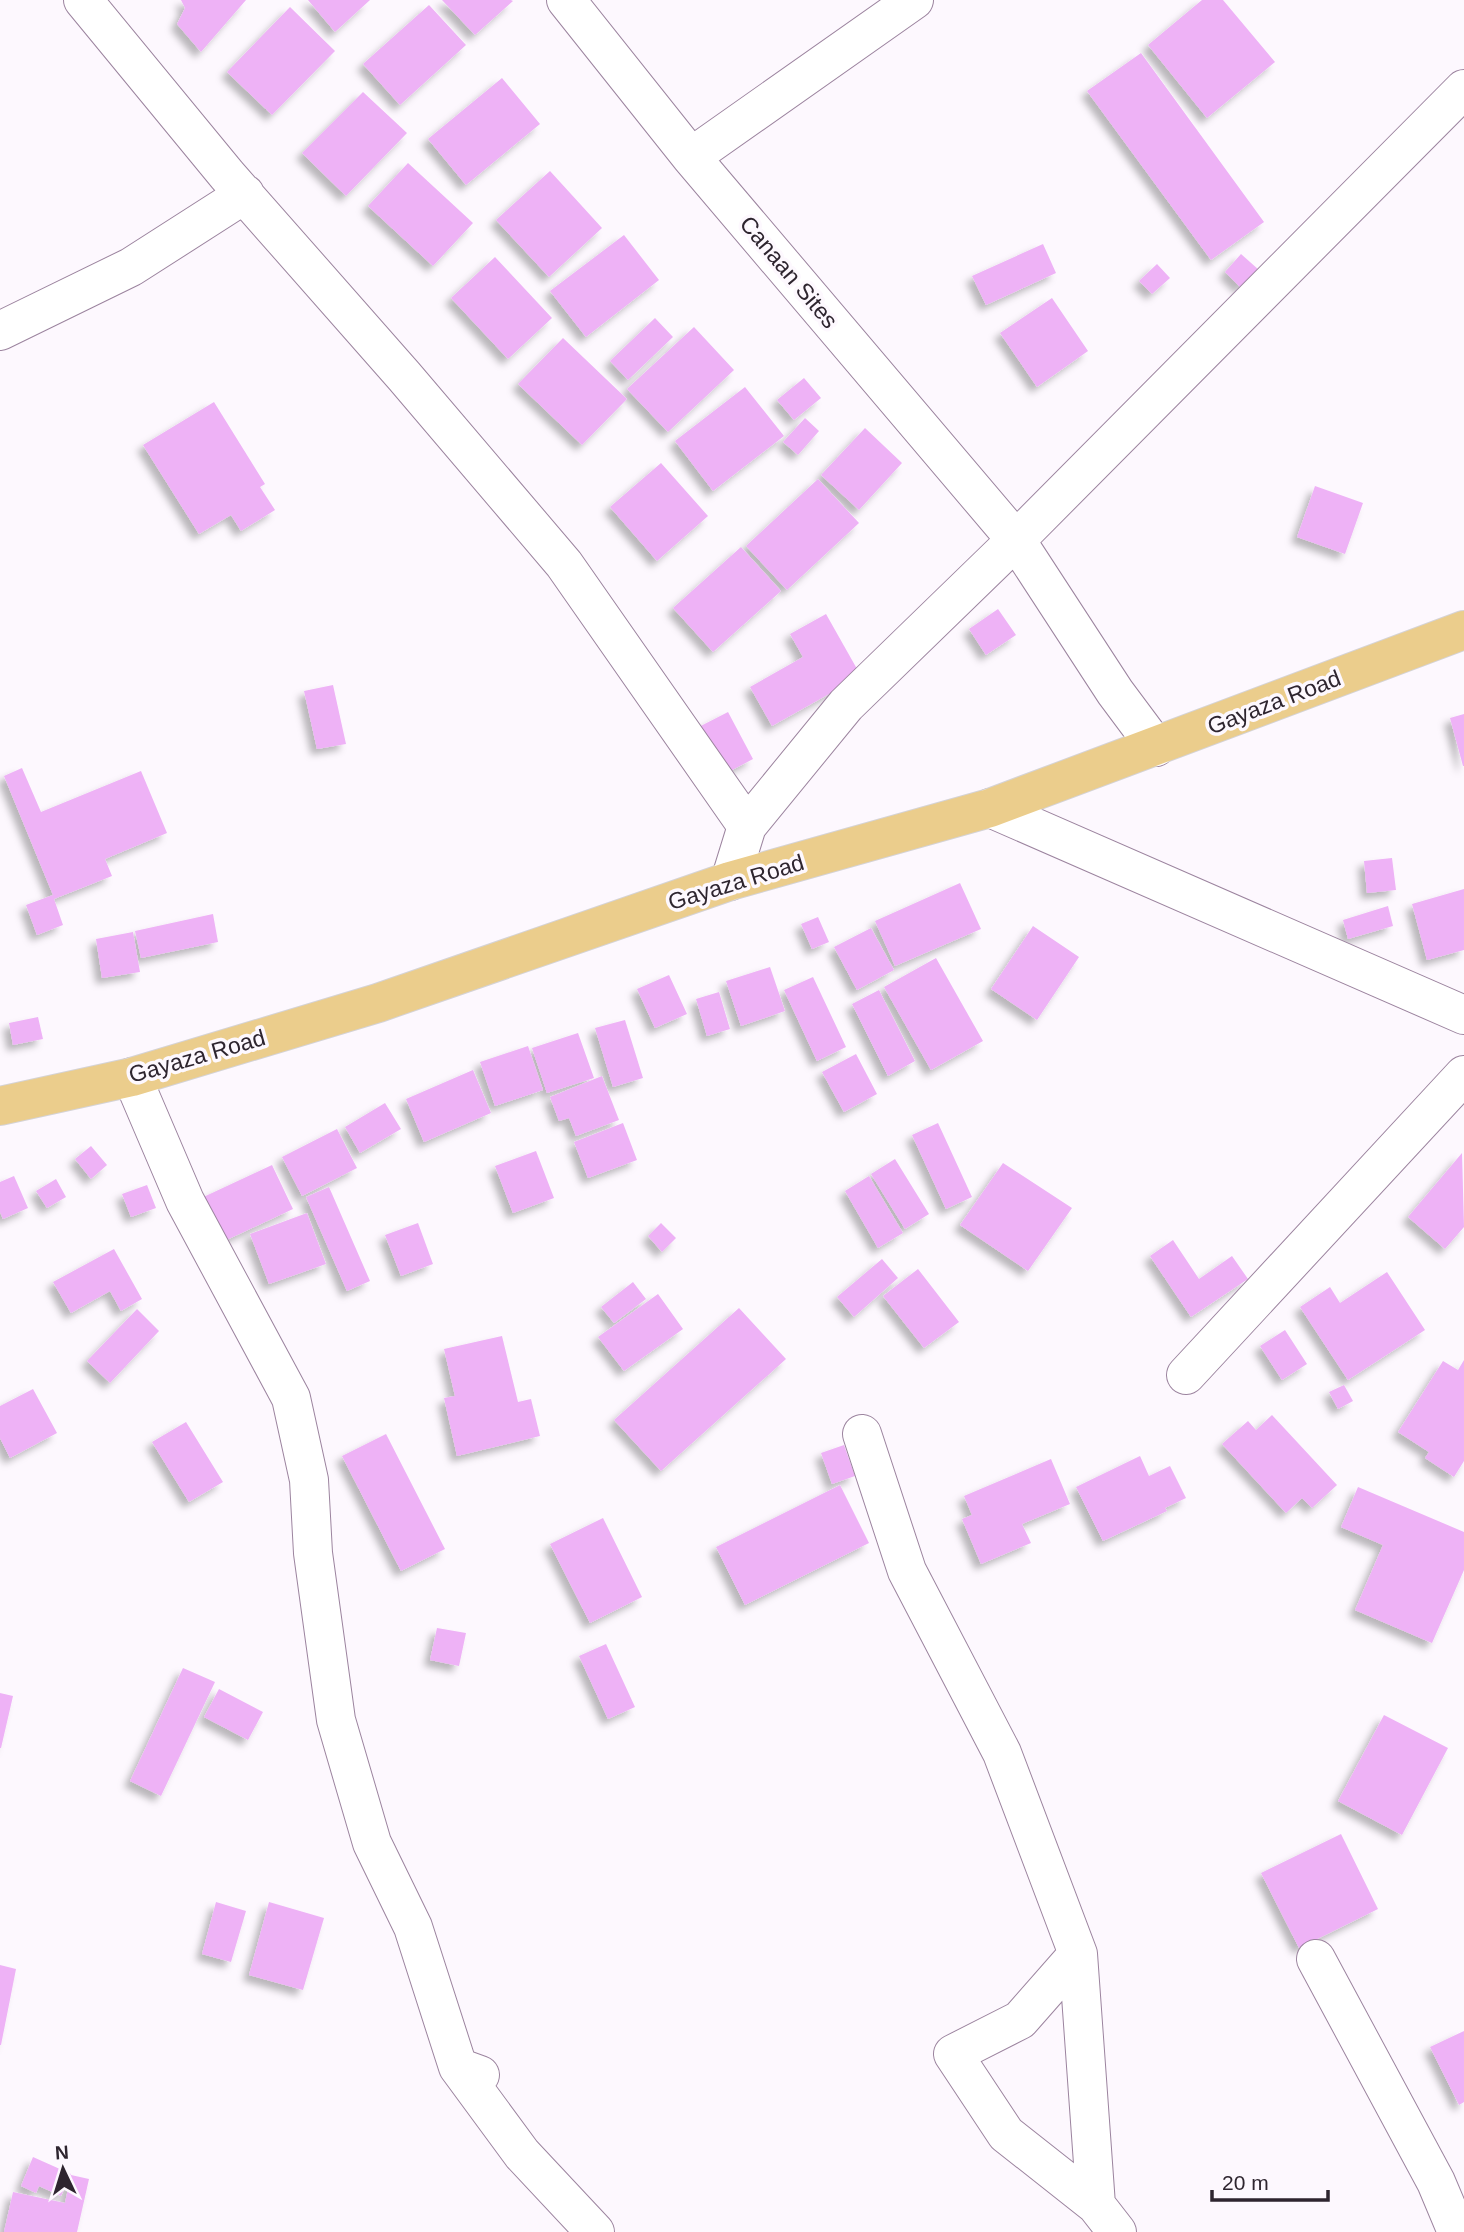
<svg xmlns="http://www.w3.org/2000/svg" width="1464" height="2232" font-family="Arial,sans-serif">
<style>
.building{fill:#eeb2f6;filter:url(#shadow)}
.lines{fill:none;stroke-linecap:round;stroke-linejoin:round}
.street-casing{stroke:#9c849f;stroke-width:40}
.primary-casing{stroke:#d5d3d5;stroke-width:40}
.street{stroke:#fff;stroke-width:38}
.primary{stroke:#ebcd8c;stroke-width:38}
.labels{text-anchor:middle;dominant-baseline:central;stroke-width:7;stroke-linejoin:round;paint-order:stroke}
.street-label{font-size:23px;fill:#2e252f;stroke:#fdf8fe}
</style>
<defs>
<filter id="shadow"><feDropShadow dx="-6" dy="6" stdDeviation="3.5" flood-color="#0004"/></filter>
</defs>
<rect width="100%" height="100%" fill="#fdf8fe"/>
<path class="building" d="M 181,0 L 246,0 L 201,52 L 177,24 L 185,8 Z
M 308,0 L 370,0 L 335,32 Z
M 442,0 L 511,0 L 513,1 L 475,35 Z
M 1202,0 L 1223,0 L 1275,62 L 1207,118 L 1148,45 Z
M 429,5 L 466,45 L 400,105 L 363,64 Z
M 290,7 L 335,51 L 272,115 L 227,72 Z
M 1141,53 L 1264,222 L 1211,260 L 1087,91 Z
M 502,78 L 540,124 L 466,185 L 428,139 Z
M 363,92 L 407,133 L 346,196 L 302,153 Z
M 408,163 L 473,223 L 433,266 L 368,206 Z
M 550,171 L 602,228 L 549,277 L 496,220 Z
M 624,235 L 659,280 L 586,337 L 550,291 Z
M 1043,244 L 1056,273 L 986,305 L 972,276 Z
M 1241,254 L 1259,270 L 1241,288 L 1225,272 Z
M 495,257 L 552,318 L 508,359 L 451,298 Z
M 1157,264 L 1170,278 L 1152,294 L 1139,281 Z
M 1052,298 L 1088,351 L 1037,387 L 1000,333 Z
M 655,318 L 673,337 L 628,380 L 610,361 Z
M 694,327 L 734,370 L 668,432 L 627,389 Z
M 563,338 L 627,399 L 582,445 L 518,384 Z
M 804,378 L 821,398 L 794,420 L 777,400 Z
M 745,387 L 784,436 L 713,491 L 675,441 Z
M 214,402 L 265,484 L 260,487 L 275,510 L 241,531 L 231,515 L 199,534 L 143,445 Z
M 805,418 L 819,431 L 798,455 L 783,442 Z
M 865,428 L 902,463 L 859,510 L 821,475 Z
M 661,463 L 708,516 L 657,561 L 610,507 Z
M 818,479 L 859,523 L 787,590 L 746,546 Z
M 1315,486 L 1363,503 L 1345,554 L 1297,537 Z
M 741,547 L 781,591 L 713,652 L 673,608 Z
M 998,609 L 1016,635 L 986,655 L 969,629 Z
M 826,614 L 861,676 L 772,726 L 750,687 L 803,657 L 790,634 Z
M 333,685 L 346,744 L 317,749 L 304,691 Z
M 728,712 L 753,759 L 717,778 L 693,730 Z
M 1464,714 L 1464,766 L 1463,766 L 1450,718 Z
M 22,768 L 41,812 L 141,771 L 167,833 L 105,859 L 112,876 L 54,899 L 63,925 L 37,935 L 26,905 L 53,895 L 4,776 Z
M 1392,858 L 1396,890 L 1367,893 L 1364,861 Z
M 960,883 L 981,929 L 895,966 L 875,921 Z
M 1464,889 L 1464,950 L 1427,960 L 1412,904 Z
M 1388,906 L 1393,926 L 1348,939 L 1343,920 Z
M 213,914 L 218,942 L 141,958 L 135,931 Z
M 818,917 L 829,942 L 812,949 L 801,924 Z
M 1033,926 L 1079,957 L 1037,1020 L 991,989 Z
M 871,928 L 894,970 L 857,990 L 834,947 Z
M 133,932 L 140,972 L 102,978 L 96,939 Z
M 936,958 L 983,1041 L 931,1070 L 884,987 Z
M 770,967 L 785,1011 L 741,1026 L 726,981 Z
M 669,975 L 687,1014 L 655,1028 L 637,989 Z
M 813,977 L 846,1047 L 817,1061 L 784,990 Z
M 879,990 L 915,1061 L 888,1076 L 852,1004 Z
M 719,992 L 730,1029 L 707,1036 L 696,999 Z
M 38,1017 L 43,1039 L 13,1045 L 9,1023 Z
M 625,1020 L 643,1078 L 613,1087 L 595,1028 Z
M 578,1033 L 594,1078 L 547,1093 L 532,1048 Z
M 528,1046 L 543,1090 L 495,1106 L 480,1062 Z
M 856,1054 L 877,1094 L 844,1112 L 822,1072 Z
M 473,1070 L 491,1113 L 424,1142 L 406,1099 Z
M 602,1076 L 619,1120 L 576,1136 L 569,1118 L 559,1121 L 550,1097 Z
M 385,1103 L 401,1129 L 360,1153 L 345,1127 Z
M 623,1123 L 637,1160 L 588,1178 L 574,1142 Z
M 938,1123 L 972,1197 L 946,1209 L 912,1135 Z
M 337,1129 L 357,1168 L 302,1196 L 282,1157 Z
M 91,1146 L 107,1165 L 91,1179 L 75,1159 Z
M 536,1151 L 554,1198 L 513,1213 L 495,1166 Z
M 1462,1153 L 1464,1227 L 1445,1249 L 1408,1217 Z
M 895,1159 L 929,1214 L 905,1229 L 871,1174 Z
M 1003,1163 L 1072,1208 L 1028,1271 L 960,1225 Z
M 272,1165 L 293,1209 L 218,1244 L 197,1200 Z
M 14,1176 L 28,1208 L 3,1219 L 0,1212 L 0,1182 Z
M 869,1176 L 903,1233 L 878,1248 L 845,1191 Z
M 56,1179 L 66,1197 L 47,1208 L 36,1191 Z
M 147,1185 L 156,1208 L 131,1217 L 122,1194 Z
M 329,1187 L 370,1281 L 347,1291 L 306,1197 Z
M 307,1213 L 326,1264 L 269,1284 L 250,1234 Z
M 418,1223 L 433,1264 L 401,1276 L 385,1235 Z
M 661,1223 L 676,1238 L 662,1252 L 648,1236 Z
M 1173,1240 L 1199,1279 L 1232,1256 L 1248,1279 L 1191,1317 L 1150,1256 Z
M 114,1249 L 142,1299 L 121,1311 L 110,1291 L 71,1313 L 53,1282 Z
M 882,1259 L 898,1278 L 854,1317 L 837,1297 Z
M 918,1269 L 959,1322 L 924,1348 L 883,1296 Z
M 1387,1272 L 1425,1330 L 1348,1380 L 1300,1307 L 1330,1287 L 1340,1303 Z
M 633,1282 L 646,1299 L 614,1323 L 601,1307 Z
M 658,1294 L 683,1329 L 624,1371 L 598,1337 Z
M 739,1308 L 786,1359 L 661,1471 L 614,1420 Z
M 137,1309 L 159,1331 L 110,1383 L 87,1361 Z
M 1285,1330 L 1307,1364 L 1282,1380 L 1260,1346 Z
M 502,1336 L 518,1402 L 531,1399 L 540,1436 L 457,1456 L 444,1398 L 455,1396 L 444,1349 Z
M 1464,1360 L 1464,1461 L 1454,1477 L 1425,1458 L 1429,1452 L 1398,1432 L 1443,1361 L 1458,1370 Z
M 1344,1385 L 1353,1401 L 1338,1409 L 1329,1392 Z
M 33,1389 L 57,1433 L 10,1458 L 0,1438 L 0,1406 Z
M 1272,1415 L 1337,1485 L 1312,1508 L 1302,1498 L 1286,1513 L 1222,1444 L 1248,1421 L 1256,1430 Z
M 186,1422 L 223,1482 L 189,1502 L 152,1442 Z
M 386,1434 L 445,1549 L 401,1571 L 342,1456 Z
M 844,1445 L 855,1476 L 832,1484 L 821,1453 Z
M 1140,1456 L 1149,1476 L 1170,1466 L 1186,1498 L 1165,1508 L 1167,1511 L 1103,1541 L 1076,1487 Z
M 1051,1459 L 1070,1504 L 1022,1524 L 1031,1543 L 981,1564 L 962,1519 L 972,1515 L 964,1496 Z
M 840,1485 L 869,1543 L 745,1605 L 716,1547 Z
M 1358,1487 L 1464,1532 L 1464,1570 L 1432,1643 L 1355,1610 L 1383,1545 L 1341,1527 Z
M 603,1518 L 642,1597 L 590,1623 L 550,1544 Z
M 437,1628 L 466,1633 L 459,1666 L 430,1660 Z
M 606,1644 L 635,1707 L 608,1719 L 579,1656 Z
M 183,1668 L 215,1682 L 161,1796 L 130,1781 Z
M 219,1689 L 263,1712 L 248,1740 L 204,1717 Z
M 0,1693 L 13,1696 L 1,1748 L 0,1748 Z
M 1384,1715 L 1448,1748 L 1402,1835 L 1338,1801 Z
M 1341,1834 L 1378,1909 L 1299,1948 L 1261,1873 Z
M 216,1902 L 246,1911 L 231,1962 L 202,1954 Z
M 269,1902 L 324,1918 L 303,1990 L 249,1975 Z
M 0,1965 L 16,1969 L 1,2045 L 0,2045 Z
M 1464,2031 L 1464,2102 L 1459,2105 L 1430,2047 Z
M 33,2157 L 71,2174 L 61,2196 L 39,2186 L 36,2193 L 21,2186 Z
M 71,2175 L 89,2179 L 77,2232 L 4,2232 L 13,2192 L 65,2203 Z"/>
<g class="lines">
<defs>
<path id="street" d="M 83,0 L 227,175 L 404,376 L 564,564 L 747,826 L 730,881
M 566,0 L 691,157 L 1016,540 L 1115,692 L 1156,747
M 691,157 L 914,0
M 0,331 L 131,267 L 245,194
M 990,808 L 1464,1015
M 747,826 L 846,705 L 1016,540 L 1464,89
M 132,1077 L 185,1201 L 291,1398 L 309,1480 L 313,1553 L 336,1720 L 372,1843 L 413,1927 L 458,2067 L 480,2075
M 1186,1375 L 1464,1075
M 862,1434 L 907,1571 L 1002,1753 L 1078,1954 L 1096,2205 L 1117,2232
M 1078,1954 L 1020,2020 L 953,2054 L 1006,2134 L 1096,2205
M 1316,1959 L 1436,2182 L 1457,2232
M 458,2067 L 522,2154 L 595,2232"/>
<path id="primary" d="M 0,1106 L 132,1077 L 378,1003 L 730,881 L 990,808 L 1464,630"/>
</defs>
<use href="#street" class="street-casing"/>
<use href="#primary" class="primary-casing"/>
<use href="#street" class="street"/>
<use href="#primary" class="primary"/>
</g>
<g class="labels">
<g class="street-label">
<text transform="translate(789 272) rotate(50)">Canaan Sites</text>
<text transform="translate(1274 702) rotate(-21)">Gayaza Road</text>
<text transform="translate(736 882) rotate(-17)">Gayaza Road</text>
<text transform="translate(197 1056) rotate(-16)">Gayaza Road</text>
</g>
</g>
<g transform="translate(63 2169) rotate(356)" stroke="#fdf8fe" stroke-width="5" paint-order="stroke">
<path d="M0-5L12 26L0 18L-12 26Z" fill="#2e252f"/>
<text y="-10" font-size="19" font-weight="bold" text-anchor="middle" fill="#2e252f">N</text>
</g>
<path d="M1212 2190v10h116v-10" fill="none" stroke="#2e252f" stroke-width="3.5"/>
<text x="1222" y="2190" font-size="21" fill="#2e252f" stroke="#fdf8fe" stroke-width="5" paint-order="stroke">20 m</text>
</svg>
